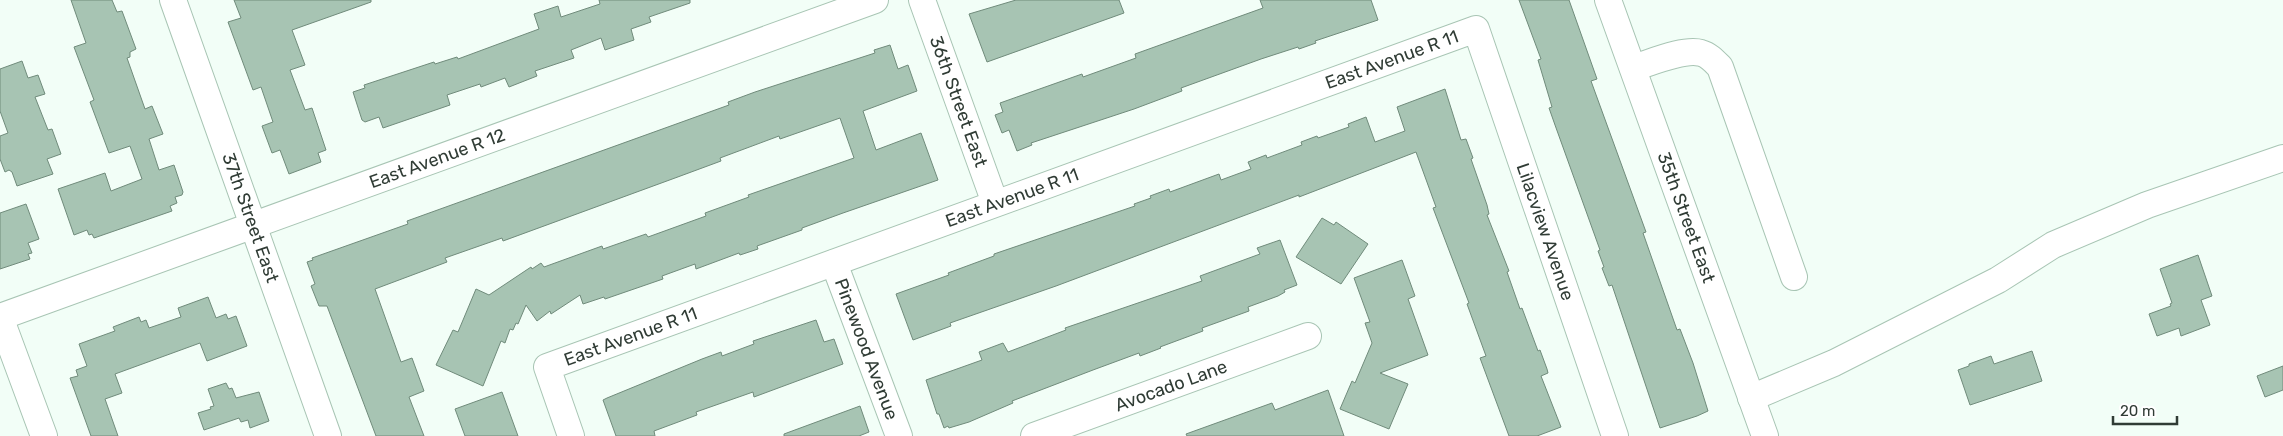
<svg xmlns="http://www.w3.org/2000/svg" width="2283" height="436" font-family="Rubik,sans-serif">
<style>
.building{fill:#a7c4b3;stroke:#708b7b}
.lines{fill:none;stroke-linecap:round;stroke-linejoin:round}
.minor-casing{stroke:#a8c5b4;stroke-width:28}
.minor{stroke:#fff;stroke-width:26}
.labels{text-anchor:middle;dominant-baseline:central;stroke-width:4.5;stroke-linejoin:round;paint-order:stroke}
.street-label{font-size:18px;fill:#303c35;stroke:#fff}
</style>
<rect width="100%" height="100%" fill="#f2fef7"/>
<path class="building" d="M 71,0 L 112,0 L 117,12 L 122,11 L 136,49 L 130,52 L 130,57 L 127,58 L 145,109 L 152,106 L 163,134 L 149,139 L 159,170 L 174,165 L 183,192 L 182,195 L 175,197 L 177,203 L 170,206 L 172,211 L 94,238 L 92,234 L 89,235 L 87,230 L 74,235 L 58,189 L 105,173 L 111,191 L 142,179 L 130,146 L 109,153 L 90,102 L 94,100 L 74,47 L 86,43 Z
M 234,0 L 371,0 L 371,2 L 292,30 L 305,65 L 290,70 L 305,110 L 312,108 L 326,150 L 318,153 L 321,162 L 289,174 L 280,150 L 272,153 L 262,126 L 273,122 L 261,87 L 253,90 L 228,22 L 241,18 Z
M 599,0 L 690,0 L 690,3 L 649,17 L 651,22 L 631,29 L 634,40 L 605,50 L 601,38 L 571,50 L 574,58 L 535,71 L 537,76 L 509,87 L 505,78 L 481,87 L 480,84 L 447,95 L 450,105 L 383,128 L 379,117 L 365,122 L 362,120 L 353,92 L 365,88 L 364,85 L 434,62 L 435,64 L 457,57 L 458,59 L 539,29 L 534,14 L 558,6 L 561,17 L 600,4 Z
M 1016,0 L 1119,0 L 1124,13 L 987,62 L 969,14 Z
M 1260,0 L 1371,0 L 1378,20 L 1315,41 L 1316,43 L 1299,49 L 1298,47 L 1261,59 L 1181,88 L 1182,91 L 1134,109 L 1031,143 L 1032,145 L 1017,151 L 1009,130 L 1002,133 L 995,115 L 1003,112 L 1000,103 L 1082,74 L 1083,77 L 1136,58 L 1135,54 L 1263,8 Z
M 1519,0 L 1569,0 L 1597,79 L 1591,81 L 1646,232 L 1643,233 L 1677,330 L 1680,329 L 1693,363 L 1708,411 L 1697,416 L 1660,428 L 1612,285 L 1609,286 L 1602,268 L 1604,267 L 1598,251 L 1600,250 L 1555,125 L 1549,108 L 1552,107 L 1538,60 L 1541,59 Z
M 890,45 L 898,69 L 908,65 L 917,91 L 863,111 L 876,150 L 921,133 L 938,180 L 843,213 L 802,228 L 802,230 L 757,246 L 758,249 L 740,255 L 739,253 L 696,269 L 695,264 L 662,276 L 663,279 L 605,299 L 604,297 L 583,304 L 580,295 L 551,314 L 550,311 L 537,321 L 526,305 L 518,324 L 516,323 L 513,330 L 510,329 L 505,343 L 501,341 L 483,386 L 436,365 L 453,330 L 458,332 L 476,289 L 489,295 L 531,267 L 532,269 L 541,263 L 544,267 L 602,246 L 603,249 L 646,234 L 648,237 L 706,216 L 705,213 L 749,197 L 748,195 L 854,158 L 840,118 L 780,139 L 779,136 L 720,158 L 721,161 L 675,178 L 503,241 L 502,238 L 445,258 L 447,262 L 375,289 L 401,362 L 412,358 L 424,391 L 409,397 L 424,436 L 376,436 L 327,306 L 319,306 L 311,286 L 315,284 L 307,262 L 313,260 L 312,258 L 408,224 L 407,221 L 729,105 L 728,102 L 755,92 L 875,53 L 874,50 Z
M 22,61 L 28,78 L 38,75 L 45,94 L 35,97 L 48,130 L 52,129 L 61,154 L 47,159 L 53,174 L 17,186 L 12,172 L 9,170 L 5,172 L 0,159 L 0,136 L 8,133 L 0,111 L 0,69 Z
M 1445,89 L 1461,140 L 1466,139 L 1473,158 L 1471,159 L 1487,205 L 1489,214 L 1487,215 L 1509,271 L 1507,272 L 1520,309 L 1522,308 L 1538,351 L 1540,350 L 1547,369 L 1548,373 L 1541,376 L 1561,427 L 1537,436 L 1509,436 L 1480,358 L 1486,356 L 1467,304 L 1469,303 L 1433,208 L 1436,207 L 1416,152 L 1299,197 L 1299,195 L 1056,286 L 950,323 L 951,326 L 913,340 L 896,294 L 949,275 L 948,273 L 994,256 L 994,254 L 1135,206 L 1134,204 L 1151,198 L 1150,196 L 1169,189 L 1170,192 L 1219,174 L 1221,180 L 1251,169 L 1248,162 L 1266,155 L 1267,158 L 1302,145 L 1301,142 L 1317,136 L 1318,138 L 1349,127 L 1348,124 L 1366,117 L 1375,142 L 1405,131 L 1397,107 Z
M 26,204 L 39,239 L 28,243 L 32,253 L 28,254 L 30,259 L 0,269 L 0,213 Z
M 1322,218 L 1334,225 L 1336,222 L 1368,244 L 1341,284 L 1296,257 Z
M 1280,240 L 1297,285 L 1284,290 L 1285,292 L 1278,296 L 1248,307 L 1249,311 L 1202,328 L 1203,331 L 1160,347 L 1161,348 L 1140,356 L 1139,353 L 1093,370 L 1012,401 L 1013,403 L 969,422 L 949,428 L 948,426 L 944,428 L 939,414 L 937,414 L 926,380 L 982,360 L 979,352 L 1003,343 L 1008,352 L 1066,330 L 1065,328 L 1202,281 L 1200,276 L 1260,254 L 1257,248 Z
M 2198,255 L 2212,296 L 2201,300 L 2210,325 L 2181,336 L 2179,328 L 2157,336 L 2149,314 L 2171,306 L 2170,304 L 2172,303 L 2160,269 Z
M 1402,260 L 1415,296 L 1408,299 L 1428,355 L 1380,373 L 1408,384 L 1389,429 L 1340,409 L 1352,381 L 1355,383 L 1372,343 L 1365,323 L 1370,322 L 1354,278 Z
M 208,297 L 216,318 L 226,314 L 228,319 L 236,316 L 247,346 L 207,361 L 200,343 L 115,374 L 122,393 L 105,399 L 118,436 L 91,436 L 70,378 L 78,376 L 76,370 L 87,366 L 79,344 L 115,331 L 113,327 L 139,317 L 141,322 L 146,320 L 149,328 L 181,317 L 178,308 Z
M 816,320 L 824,342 L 834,339 L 843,364 L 754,397 L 753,392 L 696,412 L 697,415 L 654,431 L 655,436 L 616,436 L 603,400 L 607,398 L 702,359 L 721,352 L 722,356 L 754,344 L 753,341 Z
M 2032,351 L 2042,381 L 1970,405 L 1958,370 L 1969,366 L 1969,364 L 1991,356 L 1994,364 Z
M 2283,366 L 2283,390 L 2265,397 L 2257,376 Z
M 226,383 L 229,389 L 232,388 L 236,398 L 259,392 L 269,421 L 250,428 L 248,420 L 241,422 L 239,418 L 204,430 L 198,413 L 211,409 L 210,407 L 214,406 L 208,389 Z
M 1328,390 L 1344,436 L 1187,436 L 1186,434 L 1272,403 L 1275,410 Z
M 502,392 L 518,436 L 465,436 L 455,409 Z
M 860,406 L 869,432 L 859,436 L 784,436 L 784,434 Z"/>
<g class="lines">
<defs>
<g id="minor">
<path id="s1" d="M 173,0 L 328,436"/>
<path id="s2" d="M 922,0 L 995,203"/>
<path id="s3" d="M 1608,0 L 1765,436"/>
<path d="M 1633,68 C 1650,63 1684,48 1701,53 C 1709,55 1715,62 1720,67 L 1794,277"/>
<path id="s4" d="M 834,263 L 899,436"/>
<path id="s5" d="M 0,317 L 875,0"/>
<path d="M 0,317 L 44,436"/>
<path d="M 1751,398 L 1834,363 L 1998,280 L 2053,245 L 2147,205 L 2283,158"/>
<path id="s6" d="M 571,436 L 547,367 L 1476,29 L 1615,436"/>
<path id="s7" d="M 1034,436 L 1308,336"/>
</g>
</defs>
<use href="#minor" class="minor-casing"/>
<use href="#minor" class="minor"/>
</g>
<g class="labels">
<g class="street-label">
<text stroke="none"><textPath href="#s6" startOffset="972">East Avenue R 11</textPath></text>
<text stroke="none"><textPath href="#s2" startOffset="108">36th Street East</textPath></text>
<text stroke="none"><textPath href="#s5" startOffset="465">East Avenue R 12</textPath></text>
<text stroke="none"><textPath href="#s6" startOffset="568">East Avenue R 11</textPath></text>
<text stroke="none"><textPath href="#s1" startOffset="231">37th Street East</textPath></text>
<text stroke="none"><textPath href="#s3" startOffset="231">35th Street East</textPath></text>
<text stroke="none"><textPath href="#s6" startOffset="1276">Lilacview Avenue</textPath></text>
<text stroke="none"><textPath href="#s6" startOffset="162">East Avenue R 11</textPath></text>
<text stroke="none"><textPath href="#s4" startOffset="92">Pinewood Avenue</textPath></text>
<text stroke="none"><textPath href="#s7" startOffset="146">Avocado Lane</textPath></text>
</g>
</g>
<path d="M2113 416v8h64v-8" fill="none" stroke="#303c35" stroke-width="2.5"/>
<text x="2120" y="416" font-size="15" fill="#303c35" stroke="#ffffff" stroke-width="4" paint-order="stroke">20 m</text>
</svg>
